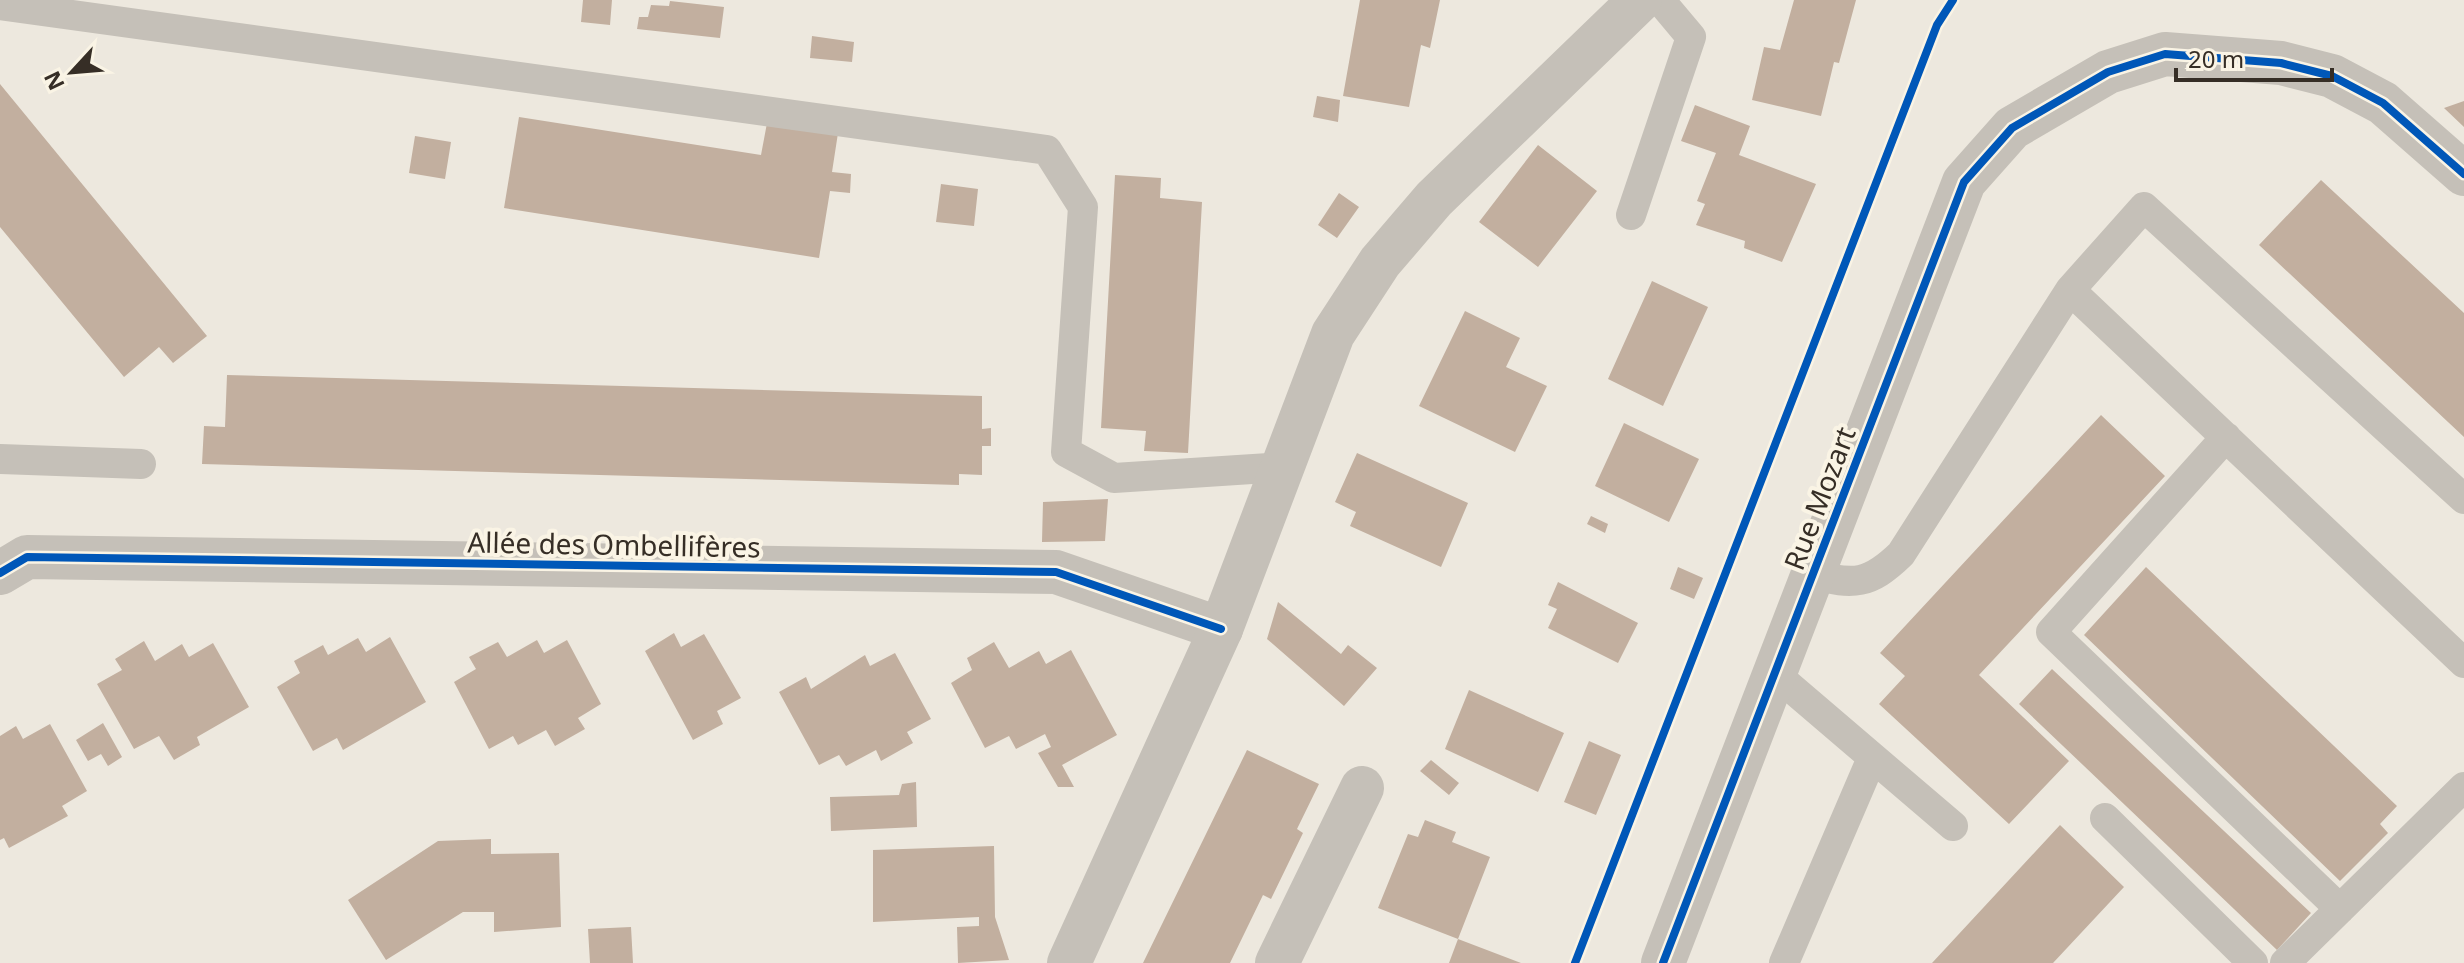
<svg xmlns="http://www.w3.org/2000/svg" width="2464" height="963" font-family="'Noto Sans',sans-serif">
<style>
.building{fill:#c2af9f}
.lines{fill:none;stroke-linecap:round;stroke-linejoin:round}
.service{stroke:#c5c0b8;stroke-width:30}
.minor{stroke:#c5c0b8;stroke-width:44}
.tertiary{stroke:#c5c0b8;stroke-width:44}
.cycleway-casing{stroke:#faf4e5;stroke-width:13}
.cycleway{stroke:#0057b8;stroke-width:8}
.labels{text-anchor:middle;dominant-baseline:central;stroke-width:8;stroke-linejoin:round;paint-order:stroke}
.street-label{font-size:28px;fill:#362e26;stroke:#faf4e5}
</style>
<rect width="100%" height="100%" fill="#ede8de"/>
<path class="building" d="M 583,0 L 612,0 L 610,25 L 581,22 Z
M 1360,0 L 1440,0 L 1430,48 L 1421,45 L 1409,107 L 1343,96 Z
M 1794,0 L 1856,0 L 1839,63 L 1834,62 L 1821,116 L 1752,100 L 1764,47 L 1780,50 Z
M 670,1 L 724,7 L 720,38 L 637,29 L 639,17 L 648,17 L 651,5 L 669,6 Z
M 812,36 L 854,42 L 852,62 L 810,58 Z
M 0,84 L 207,336 L 173,363 L 159,347 L 124,377 L 0,227 Z
M 1317,96 L 1340,100 L 1338,122 L 1313,117 Z
M 2464,101 L 2464,127 L 2444,108 Z
M 1695,105 L 1750,126 L 1739,155 L 1816,184 L 1782,262 L 1744,248 L 1745,241 L 1696,225 L 1705,204 L 1697,201 L 1716,153 L 1681,141 Z
M 519,117 L 761,155 L 767,123 L 838,133 L 832,172 L 851,174 L 850,193 L 830,191 L 819,258 L 504,208 Z
M 415,136 L 451,142 L 445,179 L 409,173 Z
M 1538,145 L 1597,191 L 1538,267 L 1479,222 Z
M 1115,175 L 1161,178 L 1160,198 L 1202,202 L 1188,453 L 1144,451 L 1146,431 L 1101,428 Z
M 2321,180 L 2464,313 L 2464,437 L 2259,245 Z
M 941,184 L 978,189 L 974,226 L 936,222 Z
M 1339,193 L 1359,207 L 1337,238 L 1318,225 Z
M 1652,281 L 1708,307 L 1663,406 L 1608,379 Z
M 1465,311 L 1520,338 L 1506,367 L 1547,386 L 1515,452 L 1419,406 Z
M 227,375 L 982,396 L 982,429 L 991,428 L 991,446 L 982,446 L 982,475 L 959,474 L 959,485 L 202,464 L 204,426 L 225,427 Z
M 2101,415 L 2165,476 L 1979,675 L 2069,761 L 2009,824 L 1879,704 L 1905,676 L 1880,653 Z
M 1624,423 L 1699,459 L 1669,522 L 1595,486 Z
M 1357,453 L 1468,503 L 1441,567 L 1350,526 L 1356,512 L 1335,502 Z
M 1108,499 L 1105,541 L 1042,542 L 1043,502 Z
M 1591,516 L 1608,524 L 1605,533 L 1587,524 Z
M 1678,567 L 1703,578 L 1694,599 L 1670,589 Z
M 2146,567 L 2397,806 L 2380,824 L 2388,833 L 2340,881 L 2084,635 Z
M 1558,582 L 1638,623 L 1618,663 L 1548,628 L 1557,609 L 1548,605 Z
M 1278,602 L 1341,654 L 1348,645 L 1377,668 L 1344,706 L 1267,639 Z
M 674,633 L 681,647 L 704,634 L 741,698 L 717,711 L 723,724 L 693,740 L 645,651 Z
M 390,637 L 426,702 L 343,750 L 337,738 L 313,751 L 277,687 L 300,673 L 294,661 L 323,645 L 328,655 L 358,638 L 366,652 Z
M 537,640 L 544,653 L 567,640 L 601,704 L 578,718 L 585,729 L 555,746 L 546,730 L 518,745 L 513,736 L 489,749 L 454,682 L 476,669 L 469,657 L 498,642 L 507,657 Z
M 144,641 L 155,661 L 182,644 L 189,657 L 213,643 L 249,707 L 197,737 L 200,745 L 174,760 L 159,736 L 134,749 L 97,684 L 122,670 L 115,659 Z
M 994,642 L 1009,668 L 1039,651 L 1046,664 L 1071,650 L 1117,735 L 1062,765 L 1074,787 L 1058,787 L 1038,753 L 1051,747 L 1045,734 L 1016,749 L 1009,736 L 985,748 L 951,683 L 972,670 L 967,658 Z
M 895,653 L 931,719 L 907,732 L 913,743 L 881,761 L 876,750 L 846,766 L 839,755 L 819,765 L 779,692 L 806,677 L 811,689 L 865,655 L 870,666 Z
M 2052,669 L 2311,913 L 2277,950 L 2019,704 Z
M 1469,690 L 1564,733 L 1538,792 L 1445,749 Z
M 103,723 L 122,757 L 108,766 L 101,754 L 88,761 L 76,740 Z
M 50,724 L 87,791 L 62,806 L 68,816 L 9,848 L 4,838 L 0,840 L 0,736 L 16,726 L 23,739 Z
M 1589,741 L 1621,755 L 1596,815 L 1564,802 Z
M 1247,750 L 1319,784 L 1297,829 L 1303,833 L 1271,899 L 1263,895 L 1230,963 L 1143,963 Z
M 1431,760 L 1459,783 L 1449,795 L 1420,771 Z
M 916,782 L 917,827 L 831,831 L 830,797 L 899,795 L 902,784 Z
M 1425,820 L 1456,832 L 1452,842 L 1490,857 L 1458,939 L 1521,963 L 1449,963 L 1458,939 L 1378,908 L 1408,834 L 1418,837 Z
M 2060,825 L 2124,887 L 2053,963 L 1932,963 Z
M 491,839 L 491,854 L 559,853 L 561,927 L 494,932 L 494,912 L 463,912 L 386,960 L 348,900 L 438,841 Z
M 994,846 L 995,917 L 1009,960 L 958,963 L 957,927 L 979,926 L 979,917 L 873,922 L 873,850 Z
M 631,927 L 633,963 L 590,963 L 588,929 Z"/>
<g class="lines">
<path class="service" d="M 0,5 L 1047,150 L 1083,207 L 1066,452 L 1114,478 L 1284,467
M 1631,215 L 1691,37 L 1660,0
M 2226,437 L 2051,632 L 2340,909
M 0,459 L 141,464
M 2464,499 L 2144,207 L 2070,290 L 2464,663
M 1813,575 C 1854,585 1869,585 1901,554 L 2070,290
M 1775,674 L 1953,826
M 2105,818 L 2253,963
M 1784,963 L 1872,758
M 2285,963 L 2464,787"/>
<path class="minor" d="M 0,573 L 27,557 L 1056,572 L 1221,629
M 1277,963 L 1362,788
M 1663,963 L 1964,182 L 2012,128 L 2108,72 L 2165,54 L 2281,63 L 2332,76 L 2383,103 L 2464,174"/>
<path class="tertiary" d="M 1069,963 L 1221,629 L 1333,334 L 1380,262 L 1434,199 L 1640,0"/>
<defs>
<path id="cycleway" d="M 0,573 L 27,557 L 1056,572 L 1221,629
M 1575,963 L 1937,25 L 1953,0
M 1663,963 L 1964,182 L 2012,128 L 2108,72 L 2165,54 L 2281,63 L 2332,76 L 2383,103 L 2464,174"/>
</defs>
<use href="#cycleway" class="cycleway-casing"/>
<use href="#cycleway" class="cycleway"/>
</g>
<g class="labels">
<g class="street-label">
<text transform="translate(1819 498) rotate(-69)">Rue Mozart</text>
<text transform="translate(614 544) rotate(1)">Allée des Ombellifères</text>
</g>
</g>
<g transform="translate(72 72) rotate(244)" stroke="#faf4e5" stroke-width="6" paint-order="stroke">
<path d="M0-6L14 30L0 20L-14 30Z" fill="#362e26"/>
<text y="-12" font-size="22" font-weight="bold" text-anchor="middle" fill="#362e26">N</text>
</g>
<path d="M2176 68v12h156v-12" fill="none" stroke="#362e26" stroke-width="4"/>
<text x="2188" y="68" font-size="24" fill="#362e26" stroke="#faf4e5" stroke-width="6" paint-order="stroke">20 m</text>
</svg>
